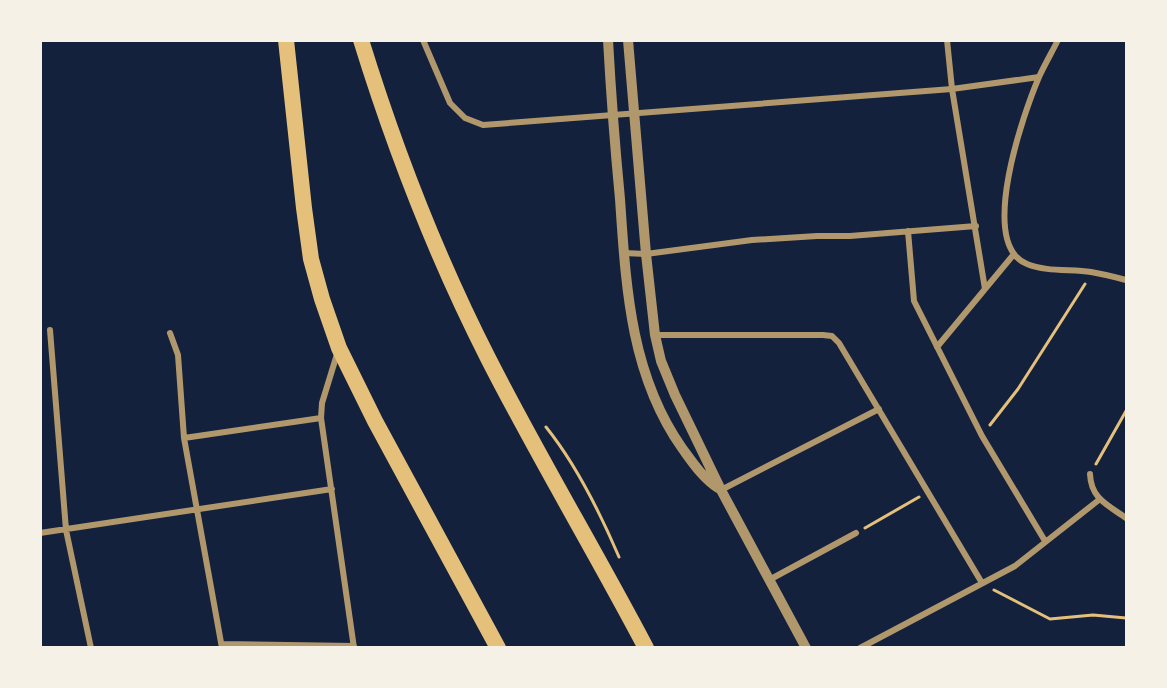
<svg xmlns="http://www.w3.org/2000/svg" width="1167" height="688" font-family="'Fira Sans',sans-serif">
<style>
.lines{fill:none;stroke-linecap:round;stroke-linejoin:round}
.path{stroke:#e5c07b;stroke-width:3}
.minor{stroke:#b1986c;stroke-width:6}
.tertiary{stroke:#b1986c;stroke-width:10}
.trunk{stroke:#e5c07b;stroke-width:16}
</style>
<rect width="100%" height="100%" fill="#14213d"/>
<g class="lines">
<path class="path" d="M 990,425 L 1018,389 L 1085,284
M 546,427 C 575,463 601,515 619,557
M 1096,464 L 1126,411
M 865,528 L 919,497
M 994,590 L 1050,619 L 1093,615 L 1126,618"/>
<path class="minor" d="M 423,40 L 450,103 L 465,118 L 483,125 L 952,89 L 1039,77
M 947,40 L 952,89 L 985,289
M 1058,40 C 1052,52 1045,64 1039,77 C 1024,112 977,244 1027,264 C 1046,272 1071,269 1091,272 C 1103,274 1115,277 1126,280
M 908,231 L 914,301 L 982,436 L 1045,541
M 624,253 L 646,254 L 752,240 L 817,236 L 850,236 L 976,226
M 50,330 L 66,530 L 91,648
M 170,333 L 178,355 L 184,438 L 222,648
M 655,335 L 823,335 L 832,336 L 839,343 L 982,583
M 937,347 L 1014,254
M 338,351 L 322,403 L 321,418 L 354,648
M 184,438 L 321,418
M 1090,474 C 1091,499 1108,505 1126,518
M 721,490 L 879,409
M 40,533 L 332,489
M 769,580 L 856,533
M 222,644 L 354,646
M 860,648 L 1015,566 L 1100,499"/>
<path class="tertiary" d="M 608,40 C 611,94 615,147 620,199 C 626,286 630,374 682,448 C 693,463 702,477 718,488
M 628,40 L 646,254 L 655,335 L 661,361 L 675,395 L 721,490 L 806,648"/>
<path class="trunk" d="M 286,40 L 304,208 L 311,259 L 322,299 L 339,348 L 375,421 L 498,648
M 361,40 C 395,150 437,258 489,360 C 539,458 595,551 646,648"/>
</g>
<rect width="1167" height="688" fill="none" stroke="#f6f1e7" stroke-width="84"/>
</svg>
